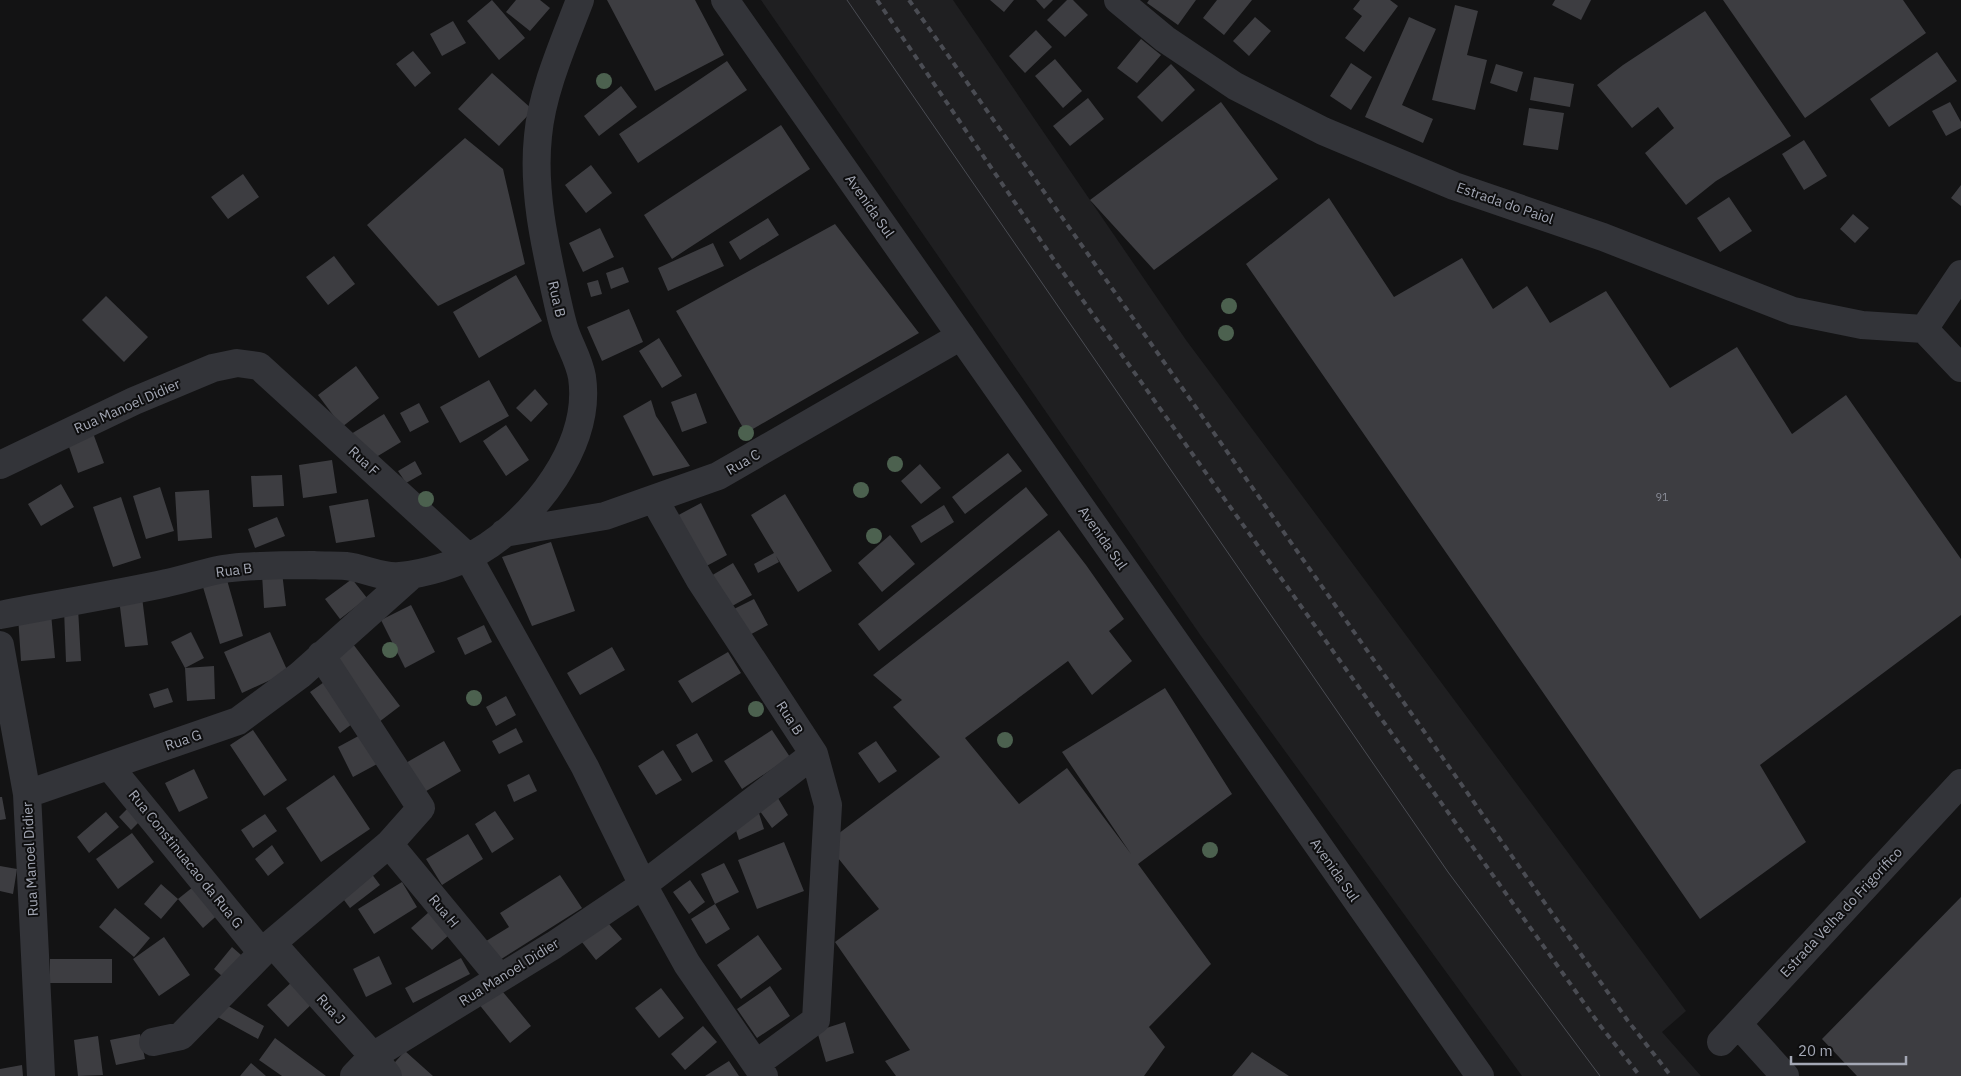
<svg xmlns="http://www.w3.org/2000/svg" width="1961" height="1076" font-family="'IBM Plex Sans',sans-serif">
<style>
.built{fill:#1f1f21}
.building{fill:#3d3d41}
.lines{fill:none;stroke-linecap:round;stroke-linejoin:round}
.minor{stroke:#333439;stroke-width:28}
.tram{stroke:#4a4c53;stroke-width:1}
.rail{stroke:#4a4c53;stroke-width:4;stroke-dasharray:6 5;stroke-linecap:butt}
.tree{fill:#4c614f}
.labels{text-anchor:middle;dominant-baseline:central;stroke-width:4;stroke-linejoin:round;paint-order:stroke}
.number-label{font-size:11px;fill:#8a8d98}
.street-label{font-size:14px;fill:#a4a8b5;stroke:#0e0e0f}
</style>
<rect width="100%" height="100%" fill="#131314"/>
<path class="built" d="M 761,0 L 953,0 L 1186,340 L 1686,1011 L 1662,1032 L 1701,1076 L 1522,1076 L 1201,636 Z"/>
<path class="building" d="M 492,0 L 525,38 L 499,60 L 467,21 Z
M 516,0 L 540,0 L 550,8 L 530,31 L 506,12 Z
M 607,0 L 695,0 L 724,55 L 655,91 Z
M 990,0 L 1014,0 L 1004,12 Z
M 1036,0 L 1053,0 L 1044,9 Z
M 1067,0 L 1073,0 L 1088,15 L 1065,37 L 1047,20 Z
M 1149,0 L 1196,0 L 1178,25 L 1147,3 Z
M 1217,0 L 1252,0 L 1224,35 L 1203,18 Z
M 1360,0 L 1390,0 L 1398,6 L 1364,52 L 1345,38 L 1362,16 L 1353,9 Z
M 1555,0 L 1591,0 L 1581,20 L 1552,5 Z
M 1723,0 L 1903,0 L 1926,33 L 1805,118 Z
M 1455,5 L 1478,11 L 1467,55 L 1487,60 L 1475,110 L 1432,100 Z
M 1705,11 L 1791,136 L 1716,181 L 1686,205 L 1645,153 L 1674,128 L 1658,107 L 1632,128 L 1597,85 L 1623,65 Z
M 1255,17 L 1271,31 L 1249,56 L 1233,41 Z
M 1409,17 L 1436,29 L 1402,105 L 1433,119 L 1423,143 L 1365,117 Z
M 453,21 L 466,43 L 442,56 L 430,34 Z
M 1036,30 L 1052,47 L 1025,73 L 1009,56 Z
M 1141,39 L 1161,55 L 1137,83 L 1117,68 Z
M 413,51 L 431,73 L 415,87 L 396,64 Z
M 1937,52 L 1957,81 L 1889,127 L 1870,99 Z
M 1055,59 L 1082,91 L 1063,108 L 1035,76 Z
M 727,61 L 747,90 L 638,163 L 619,134 Z
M 1351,63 L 1372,77 L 1351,110 L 1330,96 Z
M 1171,64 L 1195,90 L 1162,122 L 1137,97 Z
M 1496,64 L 1523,72 L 1517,92 L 1490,83 Z
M 492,73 L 533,110 L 499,146 L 458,109 Z
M 1534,77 L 1574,84 L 1570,107 L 1530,100 Z
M 621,86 L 637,107 L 599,136 L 584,116 Z
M 1088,98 L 1104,119 L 1070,146 L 1053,126 Z
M 1221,102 L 1278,179 L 1154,270 L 1090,200 Z
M 1950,102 L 1961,122 L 1961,128 L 1946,136 L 1932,111 Z
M 1529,108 L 1564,113 L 1558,150 L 1523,145 Z
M 781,125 L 810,169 L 672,259 L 644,215 Z
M 465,138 L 503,169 L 525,264 L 438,306 L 367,225 Z
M 1804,140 L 1827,176 L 1804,190 L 1782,154 Z
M 591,165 L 612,193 L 586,213 L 565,185 Z
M 243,174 L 259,197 L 228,219 L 211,197 Z
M 1961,185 L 1961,206 L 1951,198 Z
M 1729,197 L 1752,231 L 1720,252 L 1697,218 Z
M 1329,198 L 1394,297 L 1462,258 L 1493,309 L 1527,286 L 1550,323 L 1606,291 L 1670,388 L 1737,347 L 1792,434 L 1846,395 L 1961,559 L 1961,615 L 1760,765 L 1806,842 L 1700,919 L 1246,264 Z
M 1853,214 L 1869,228 L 1855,243 L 1840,229 Z
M 768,218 L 779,235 L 740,260 L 729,242 Z
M 835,224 L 919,333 L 746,433 L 676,311 Z
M 600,228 L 614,257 L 583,272 L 569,243 Z
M 713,243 L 724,266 L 668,291 L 658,268 Z
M 334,256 L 355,284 L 328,305 L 306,277 Z
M 623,267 L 629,282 L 611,289 L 606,273 Z
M 516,275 L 542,321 L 479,358 L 453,312 Z
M 598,280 L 602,294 L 591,297 L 587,283 Z
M 106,296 L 148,337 L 124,362 L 82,320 Z
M 629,309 L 643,342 L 602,361 L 587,327 Z
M 659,338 L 682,376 L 662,388 L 639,351 Z
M 356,366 L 379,398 L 342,427 L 318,395 Z
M 489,380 L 509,416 L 460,443 L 440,407 Z
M 535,389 L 548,404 L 531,422 L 516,408 Z
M 696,393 L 707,423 L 682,432 L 671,402 Z
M 651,400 L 656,416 L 690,466 L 653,476 L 623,416 Z
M 419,403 L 429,422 L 410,432 L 400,413 Z
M 384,414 L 401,442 L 368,462 L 351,434 Z
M 506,425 L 529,460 L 506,476 L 483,441 Z
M 93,433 L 104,463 L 78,473 L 68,444 Z
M 1008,453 L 1022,471 L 965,514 L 952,497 Z
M 332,460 L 337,493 L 303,498 L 299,465 Z
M 415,461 L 422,474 L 406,483 L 398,471 Z
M 920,464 L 941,488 L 921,504 L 901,481 Z
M 282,475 L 284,506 L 253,507 L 251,476 Z
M 61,484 L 74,507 L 41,526 L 28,504 Z
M 160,487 L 174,531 L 146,539 L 133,496 Z
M 1026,487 L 1048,515 L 879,651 L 858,624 Z
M 209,490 L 212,538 L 178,541 L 175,492 Z
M 785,494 L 832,571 L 798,592 L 776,556 L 779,562 L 758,573 L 754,564 L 774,553 L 751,515 Z
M 121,497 L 141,558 L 113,567 L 93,507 Z
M 368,499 L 375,537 L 336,543 L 329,506 Z
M 701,503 L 727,555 L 699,570 L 671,519 Z
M 944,505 L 954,522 L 921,543 L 911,526 Z
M 277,517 L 285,536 L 255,548 L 248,529 Z
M 1059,530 L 1086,565 L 1124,619 L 1109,631 L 1132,661 L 1092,695 L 1068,661 L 965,738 L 1019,804 L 1067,768 L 1131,854 L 1062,752 L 1165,688 L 1232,794 L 1138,864 L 1211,964 L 1149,1027 L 1165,1047 L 1144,1076 L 896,1076 L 885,1061 L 910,1050 L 835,942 L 879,909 L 826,843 L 940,757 L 893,707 L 902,700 L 873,675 Z
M 890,535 L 915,564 L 882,592 L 858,563 Z
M 551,542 L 575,611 L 532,626 L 502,557 Z
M 733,563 L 752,595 L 725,610 L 704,580 Z
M 282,572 L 286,606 L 264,608 L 262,574 Z
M 352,579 L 367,598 L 340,619 L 325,599 Z
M 227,580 L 243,636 L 220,644 L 203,587 Z
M 142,597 L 148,645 L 125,647 L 119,599 Z
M 754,599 L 768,625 L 742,639 L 728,612 Z
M 411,605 L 435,652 L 405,668 L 381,620 Z
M 78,608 L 81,661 L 66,662 L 64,609 Z
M 51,613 L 55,658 L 21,661 L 18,616 Z
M 484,625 L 492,642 L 465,655 L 457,638 Z
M 191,632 L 204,658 L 185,668 L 171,642 Z
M 270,632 L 288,672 L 242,693 L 224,652 Z
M 353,644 L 400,706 L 379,722 L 332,660 Z
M 612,647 L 625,670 L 580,695 L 567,673 Z
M 728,652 L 741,673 L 692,703 L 678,681 Z
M 214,666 L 215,699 L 187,701 L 185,668 Z
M 327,680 L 356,721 L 340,733 L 310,692 Z
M 168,688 L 173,702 L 154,708 L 149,694 Z
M 506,696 L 516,715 L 496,726 L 486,707 Z
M 516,728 L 523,742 L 499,754 L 492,741 Z
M 253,730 L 287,780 L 264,796 L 230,745 Z
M 772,730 L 790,757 L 742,789 L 724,761 Z
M 364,733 L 379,763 L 353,777 L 338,747 Z
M 697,733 L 713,761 L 692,773 L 676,745 Z
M 444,741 L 461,771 L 421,794 L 404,764 Z
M 876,741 L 897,771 L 879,783 L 858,753 Z
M 663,750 L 682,780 L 656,795 L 638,766 Z
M 194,769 L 208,798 L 179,812 L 165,783 Z
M 529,774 L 537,791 L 514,802 L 507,785 Z
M 334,775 L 370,829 L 321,862 L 286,808 Z
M 775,793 L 788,815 L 772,828 L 757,807 L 764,829 L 739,840 L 734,824 Z
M 0,797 L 2,797 L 6,819 L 0,820 Z
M 130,806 L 142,819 L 131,830 L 119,817 Z
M 495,811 L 514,839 L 492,853 L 475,824 Z
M 106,812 L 119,827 L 89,853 L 77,837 Z
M 265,814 L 277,831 L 253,848 L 241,830 Z
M 132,833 L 154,862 L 118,889 L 96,859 Z
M 468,834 L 483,859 L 442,885 L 426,859 Z
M 784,842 L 804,891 L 757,909 L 738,860 Z
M 272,845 L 284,863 L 268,876 L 255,859 Z
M 724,863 L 739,892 L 715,904 L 701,874 Z
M 0,866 L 17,869 L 13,894 L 0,891 Z
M 368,869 L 380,885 L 350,908 L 338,892 Z
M 560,875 L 582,908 L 495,963 L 483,943 L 509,927 L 500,913 Z
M 690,880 L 705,902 L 689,914 L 673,892 Z
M 402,882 L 417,907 L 374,934 L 358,909 Z
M 198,883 L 222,911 L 203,928 L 178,899 Z
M 161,884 L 178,899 L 161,919 L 144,904 Z
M 1961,897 L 1961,1076 L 1857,1076 L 1822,1039 Z
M 715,904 L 730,929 L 706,944 L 691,919 Z
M 115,908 L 150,938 L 134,957 L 99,927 Z
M 429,912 L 449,935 L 432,950 L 411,928 Z
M 603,917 L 622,939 L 596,960 L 578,937 Z
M 758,935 L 782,969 L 741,999 L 717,965 Z
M 164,937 L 190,975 L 159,996 L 133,959 Z
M 232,947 L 248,961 L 230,983 L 214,969 Z
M 379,956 L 392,984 L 366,997 L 353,969 Z
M 461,958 L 470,974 L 413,1003 L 405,988 Z
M 50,959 L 112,959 L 112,983 L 50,983 Z
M 295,979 L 315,1001 L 288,1027 L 267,1005 Z
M 498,986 L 531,1026 L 510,1043 L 478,1003 Z
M 770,986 L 790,1016 L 757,1038 L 737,1009 Z
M 661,988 L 684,1018 L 659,1038 L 635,1008 Z
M 223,1003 L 264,1026 L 258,1039 L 216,1016 Z
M 845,1022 L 854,1053 L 826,1062 L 817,1031 Z
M 703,1026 L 717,1042 L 685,1070 L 671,1054 Z
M 140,1034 L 145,1059 L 116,1065 L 110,1040 Z
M 98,1036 L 103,1075 L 78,1076 L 74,1040 Z
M 275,1038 L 326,1076 L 282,1076 L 259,1060 Z
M 405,1051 L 433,1076 L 395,1076 L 388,1070 Z
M 1252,1052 L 1289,1076 L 1232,1076 Z
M 729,1061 L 739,1076 L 705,1076 Z
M 251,1063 L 266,1076 L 240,1076 Z
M 22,1065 L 23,1076 L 0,1076 L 0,1069 Z"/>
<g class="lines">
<path class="minor" d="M 725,0 L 1480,1076
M 1118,0 L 1165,39 L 1235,86 L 1323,131 L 1454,186 L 1603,237 L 1793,311 L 1862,325 L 1924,329
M 1924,329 L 1961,274
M 1924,329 L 1961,368
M 0,465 L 134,401 L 213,368 L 237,363 L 259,366 L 468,557 L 585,767 L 643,885 L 687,964 L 764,1076
M 654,499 L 700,580 L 814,754 L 828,805 L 816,1020 L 756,1064
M 504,533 L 605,516 L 718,476 L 961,336
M 0,615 C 56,604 112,595 167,583 C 188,579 210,570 231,568 C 258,565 286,565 313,565 C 324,566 336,565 346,566 C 364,568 382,578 400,576 C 424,574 458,564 478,552 C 534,519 592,445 582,377 C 579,360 570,346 565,331 C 562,322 560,313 558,304 C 546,250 532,192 538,136 C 542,91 564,42 580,0
M 0,645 L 27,794 L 41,1076
M 109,766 L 262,953
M 27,794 L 238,721 L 300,675 L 412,575
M 389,844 L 500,978
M 272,943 L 373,1056 L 388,1076
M 1738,1024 L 1785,1076
M 153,1042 L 181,1036 L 272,943 L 389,844 L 421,808 L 321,655
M 1721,1042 L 1961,783
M 354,1076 L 373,1056 L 554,945 L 643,885 L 814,754"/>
<path class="tram" d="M 847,0 L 1448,872 L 1600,1076"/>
<path class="rail" d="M 877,0 L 1052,257 L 1599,1024 L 1640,1076
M 909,0 L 1628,1021 L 1671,1076"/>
</g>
<g class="tree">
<circle cx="604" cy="81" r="8"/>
<circle cx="1229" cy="306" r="8"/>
<circle cx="1226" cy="333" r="8"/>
<circle cx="746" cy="433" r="8"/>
<circle cx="895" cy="464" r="8"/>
<circle cx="861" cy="490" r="8"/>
<circle cx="426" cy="499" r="8"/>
<circle cx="874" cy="536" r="8"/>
<circle cx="390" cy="650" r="8"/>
<circle cx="474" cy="698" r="8"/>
<circle cx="756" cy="709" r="8"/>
<circle cx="1005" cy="740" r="8"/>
<circle cx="1210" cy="850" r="8"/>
</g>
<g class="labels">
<g class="number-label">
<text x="1662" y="497">91</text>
</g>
<g class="street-label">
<text transform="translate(1505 203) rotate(19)">Estrada do Paiol</text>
<text transform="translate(870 206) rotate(55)">Avenida Sul</text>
<text transform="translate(557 299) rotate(77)">Rua B</text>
<text transform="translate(127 406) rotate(-24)">Rua Manoel Didier</text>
<text transform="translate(364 461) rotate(43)">Rua F</text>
<text transform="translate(743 462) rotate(-30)">Rua C</text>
<text transform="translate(1103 538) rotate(55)">Avenida Sul</text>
<text transform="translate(234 570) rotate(-7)">Rua B</text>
<text transform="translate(790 718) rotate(57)">Rua B</text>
<text transform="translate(183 740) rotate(-19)">Rua G</text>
<text transform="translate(30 859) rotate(-93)">Rua Manoel Didier</text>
<text transform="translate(186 859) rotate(51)">Rua Constinuacao da Rua G</text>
<text transform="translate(1335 870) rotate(55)">Avenida Sul</text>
<text transform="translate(444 911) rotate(50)">Rua H</text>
<text transform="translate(1841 912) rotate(-47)">Estrada Velha do Frigorífico</text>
<text transform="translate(509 972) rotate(-32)">Rua Manoel Didier</text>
<text transform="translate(331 1009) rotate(48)">Rua J</text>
</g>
</g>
<path d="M1791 1056v8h115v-8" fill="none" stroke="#a4a8b5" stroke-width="2.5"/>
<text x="1798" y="1056" font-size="15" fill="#a4a8b5" stroke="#0e0e0f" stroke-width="4" paint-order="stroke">20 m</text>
</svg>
